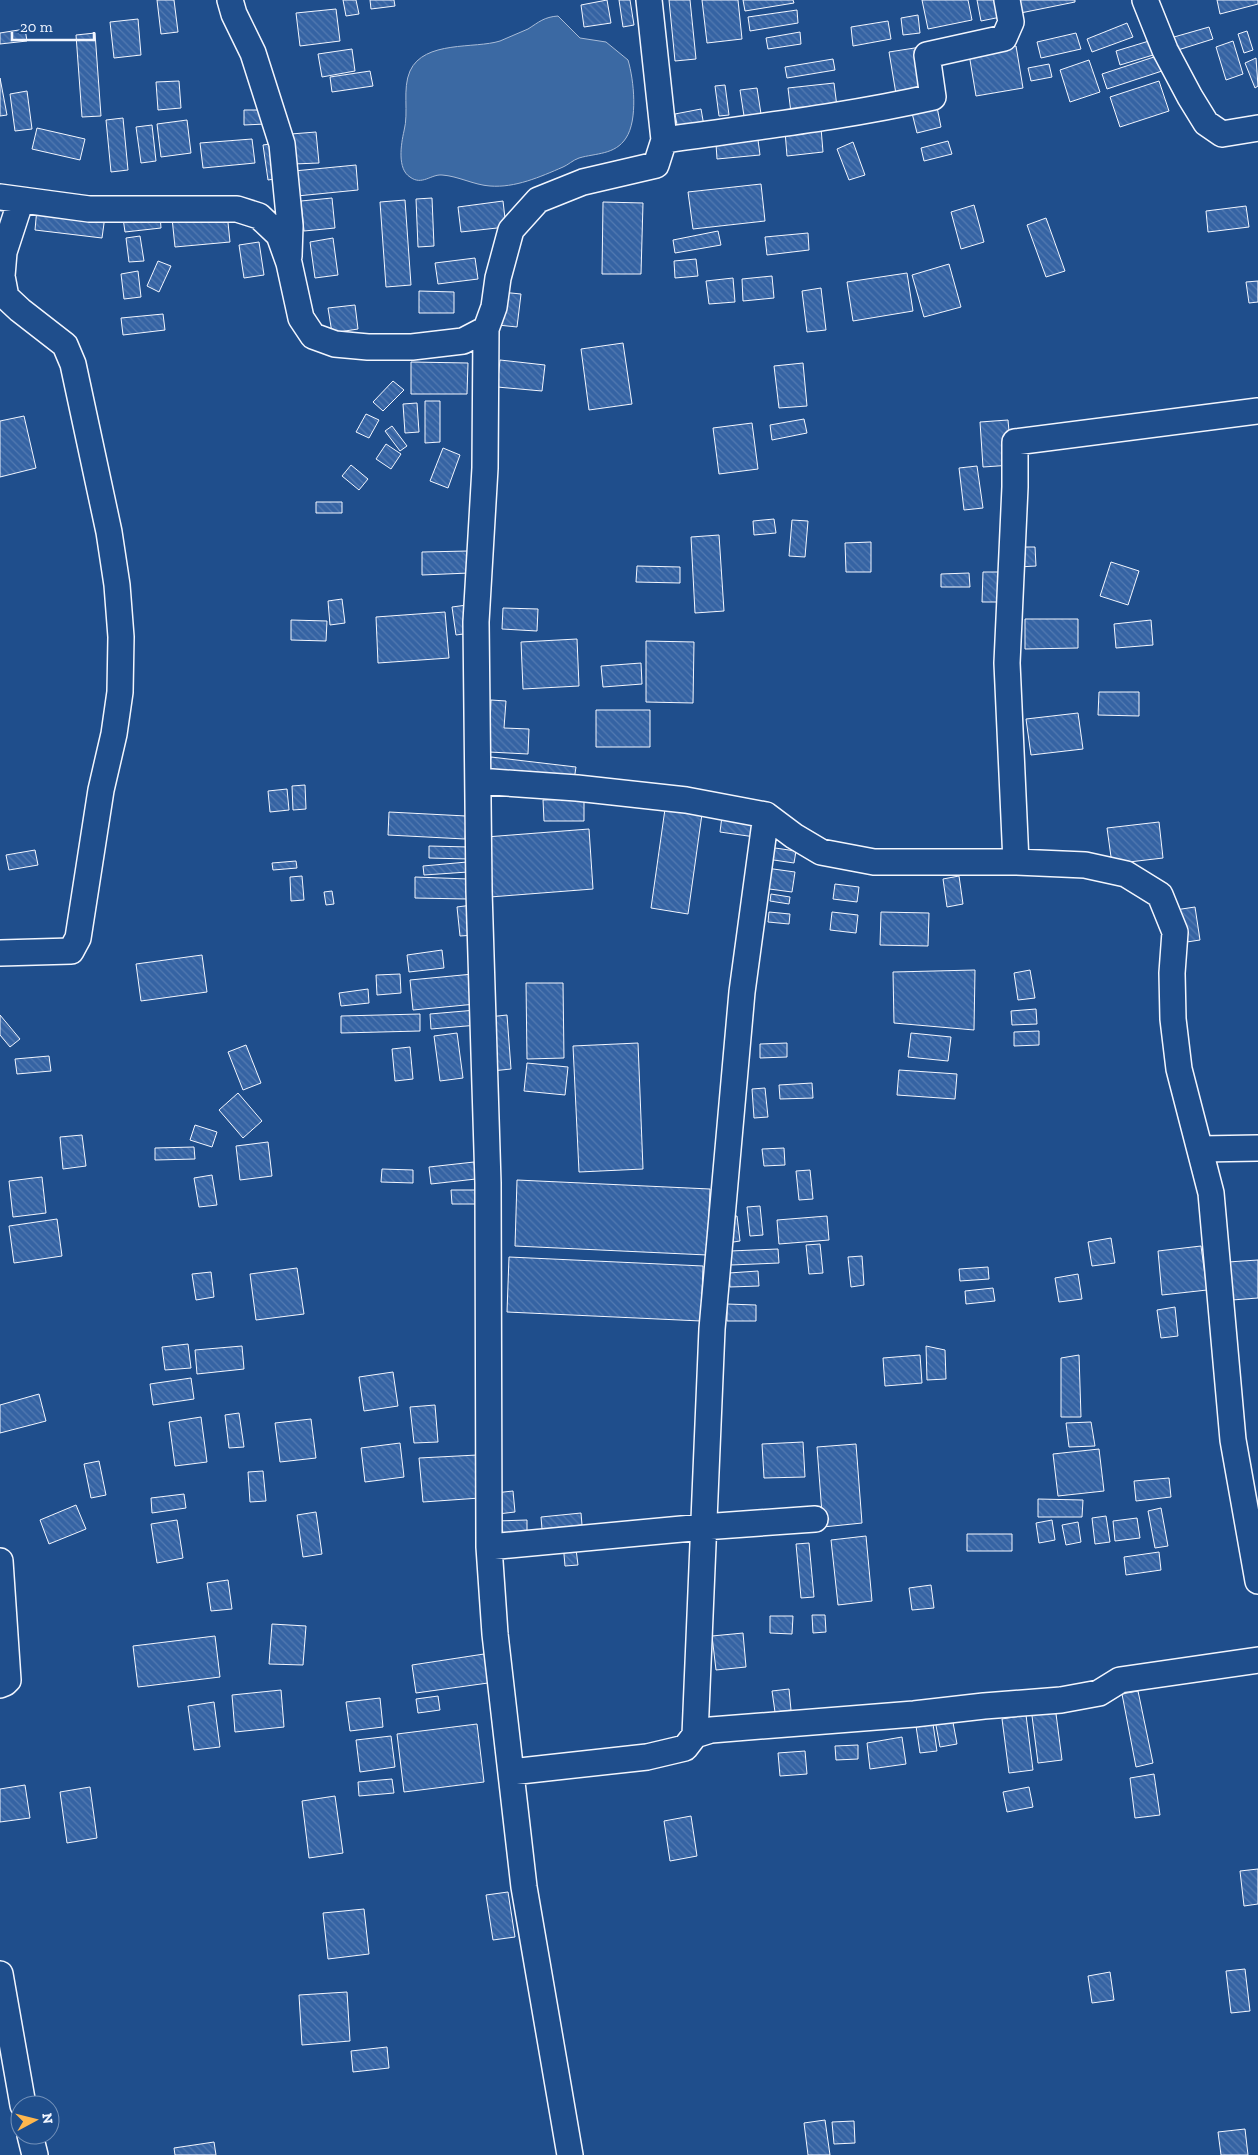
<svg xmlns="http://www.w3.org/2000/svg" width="1258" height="2155" font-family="'Zilla Slab',serif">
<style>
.water{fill:#3b69a3;stroke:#a8bbd7}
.building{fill:url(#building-back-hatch);stroke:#f2f6ff}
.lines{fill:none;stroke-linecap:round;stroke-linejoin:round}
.minor-casing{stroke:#f2f6ff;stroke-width:28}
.minor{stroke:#1f4e8c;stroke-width:25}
</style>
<defs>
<pattern id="building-back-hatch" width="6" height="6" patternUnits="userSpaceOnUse" patternTransform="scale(1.25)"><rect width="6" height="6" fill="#3563a3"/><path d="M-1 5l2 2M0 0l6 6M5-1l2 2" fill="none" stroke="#537ab1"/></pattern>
</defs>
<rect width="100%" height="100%" fill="#1f4e8c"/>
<path class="water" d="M 558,16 L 580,38 L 606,42 L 628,60 C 634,80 638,120 626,138 C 615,155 596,153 579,158 C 573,160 568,165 563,167 C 540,177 515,188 490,186 C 474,185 458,176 442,175 C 431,174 422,186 410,177 C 397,169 401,144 404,131 C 409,112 402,89 410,71 C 424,40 475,49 500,41 C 509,37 519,33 528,29 C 539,22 544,17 558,16 Z"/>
<path class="building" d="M 157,0 L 174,0 L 178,32 L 161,34 Z
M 343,0 L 356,0 L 359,14 L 346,16 Z
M 370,0 L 394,0 L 395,6 L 371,9 Z
M 607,0 L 611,23 L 584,27 L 581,5 Z
M 619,0 L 630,0 L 634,25 L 623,27 Z
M 669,0 L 690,0 L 696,59 L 675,61 Z
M 702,0 L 738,0 L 742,39 L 707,43 Z
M 743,0 L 793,0 L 794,3 L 745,11 Z
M 922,0 L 968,0 L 972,20 L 928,29 Z
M 977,0 L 1075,0 L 1075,2 L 981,21 Z
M 1217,0 L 1258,0 L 1258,4 L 1220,14 Z
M 336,9 L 340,41 L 300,46 L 296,13 Z
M 797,10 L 798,23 L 750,31 L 748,17 Z
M 918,15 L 920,33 L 903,35 L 901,18 Z
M 138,19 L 141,55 L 114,58 L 110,22 Z
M 888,21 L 891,39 L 853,46 L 851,27 Z
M 1127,23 L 1133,37 L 1092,52 L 1087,39 Z
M 1209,27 L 1213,39 L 1178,50 L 1174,37 Z
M 25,29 L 27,41 L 0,44 L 0,33 Z
M 1247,31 L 1253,50 L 1244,53 L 1238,34 Z
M 800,32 L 801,44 L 768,49 L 766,38 Z
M 95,33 L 101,116 L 82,117 L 76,35 Z
M 1076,33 L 1081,49 L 1041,58 L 1037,42 Z
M 1149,41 L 1153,55 L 1120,65 L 1116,51 Z
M 1233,41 L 1243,74 L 1226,80 L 1216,47 Z
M 1016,46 L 1023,88 L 976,96 L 969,54 Z
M 921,47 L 928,89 L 896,94 L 889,52 Z
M 352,49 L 355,71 L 322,77 L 318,54 Z
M 1157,56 L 1162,71 L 1107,89 L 1102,74 Z
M 1256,58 L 1258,86 L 1255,88 L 1245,63 Z
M 833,59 L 835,70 L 787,78 L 785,67 Z
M 1089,60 L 1100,92 L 1070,102 L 1060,70 Z
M 1049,64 L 1052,77 L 1031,81 L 1028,68 Z
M 370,71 L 373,86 L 332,92 L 330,77 Z
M 0,78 L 7,115 L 0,116 Z
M 179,81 L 181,108 L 158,110 L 156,82 Z
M 1159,81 L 1169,111 L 1120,127 L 1110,97 Z
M 834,83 L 837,107 L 791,113 L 788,88 Z
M 725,85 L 729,115 L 719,116 L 715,86 Z
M 757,88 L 761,114 L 744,116 L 740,90 Z
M 27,91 L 32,129 L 15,131 L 10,94 Z
M 937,107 L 941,127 L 917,133 L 912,113 Z
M 701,109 L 704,126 L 678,130 L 675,114 Z
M 244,110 L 266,110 L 266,124 L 244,125 Z
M 123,118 L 128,170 L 111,172 L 106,120 Z
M 187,120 L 191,153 L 161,157 L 157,124 Z
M 152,125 L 156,161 L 141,163 L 136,127 Z
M 37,128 L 85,139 L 80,160 L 32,149 Z
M 821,128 L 823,152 L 787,156 L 785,131 Z
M 316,132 L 319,163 L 293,164 L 291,134 Z
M 252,139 L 255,163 L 203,168 L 200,143 Z
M 758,140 L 760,155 L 717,159 L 716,144 Z
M 948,141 L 952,154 L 924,161 L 921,148 Z
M 853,142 L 865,175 L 849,180 L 837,149 Z
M 276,143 L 281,178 L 268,180 L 263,145 Z
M 356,165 L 358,190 L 297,196 L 294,171 Z
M 761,184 L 765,221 L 693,229 L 688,192 Z
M 332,198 L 335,228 L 304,231 L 301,201 Z
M 432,198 L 434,246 L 418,247 L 416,199 Z
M 405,200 L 411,285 L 386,287 L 380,202 Z
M 503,201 L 506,227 L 461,232 L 458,207 Z
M 603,202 L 643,203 L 641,274 L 602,274 Z
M 974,205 L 984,242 L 961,249 L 951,212 Z
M 1246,206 L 1249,227 L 1208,232 L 1206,211 Z
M 37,208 L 105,216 L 102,238 L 35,230 Z
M 227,213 L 230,242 L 175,247 L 172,218 Z
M 160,215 L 161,228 L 125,232 L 123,218 Z
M 1046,218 L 1065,271 L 1046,277 L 1027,225 Z
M 718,231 L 721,245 L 675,253 L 673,240 Z
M 808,233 L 809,250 L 767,255 L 765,237 Z
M 140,236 L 144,261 L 129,262 L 126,238 Z
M 333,238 L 338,275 L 315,278 L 310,242 Z
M 259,242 L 264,275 L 244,278 L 239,245 Z
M 475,258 L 478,279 L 438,284 L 435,263 Z
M 696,259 L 698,276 L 675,278 L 674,261 Z
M 158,261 L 171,266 L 159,292 L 147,286 Z
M 949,264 L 961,307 L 924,317 L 912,275 Z
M 138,271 L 141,297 L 124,299 L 121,274 Z
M 907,273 L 913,311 L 853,321 L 847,282 Z
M 772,276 L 774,298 L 743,301 L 742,279 Z
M 733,278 L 735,302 L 709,304 L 706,281 Z
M 1258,281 L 1258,302 L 1249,303 L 1246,282 Z
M 821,288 L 826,330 L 807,332 L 802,291 Z
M 419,291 L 454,292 L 454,313 L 419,313 Z
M 501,292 L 521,294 L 517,327 L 498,325 Z
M 355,305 L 358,329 L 332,333 L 328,308 Z
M 163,314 L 165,330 L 123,335 L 121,318 Z
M 623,343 L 632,404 L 589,410 L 581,349 Z
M 500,360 L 545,365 L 542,391 L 497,387 Z
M 411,362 L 468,363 L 467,394 L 411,394 Z
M 803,363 L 807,406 L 779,408 L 774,366 Z
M 393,381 L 404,390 L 383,411 L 373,402 Z
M 425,401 L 440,401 L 440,442 L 425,443 Z
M 417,403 L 419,432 L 405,433 L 403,404 Z
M 366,414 L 379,420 L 369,438 L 356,432 Z
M 24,416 L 36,468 L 0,477 L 0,421 Z
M 804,419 L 807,433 L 772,440 L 770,425 Z
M 1008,420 L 1012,465 L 983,467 L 980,422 Z
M 752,423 L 758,469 L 719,474 L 713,428 Z
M 392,426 L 407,446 L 400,451 L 385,431 Z
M 386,444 L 401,454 L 391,469 L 376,459 Z
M 443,448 L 460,455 L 448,488 L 430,481 Z
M 351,465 L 368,479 L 359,490 L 342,476 Z
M 977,466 L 983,508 L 964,510 L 959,468 Z
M 316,502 L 342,502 L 342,513 L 316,513 Z
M 774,519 L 776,533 L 754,535 L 753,521 Z
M 792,520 L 808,521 L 805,557 L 789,556 Z
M 719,535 L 724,611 L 695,613 L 691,537 Z
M 871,542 L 871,572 L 846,572 L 845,543 Z
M 1017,547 L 1035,547 L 1036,566 L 1018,567 Z
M 468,551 L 469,573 L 422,575 L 422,552 Z
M 1111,562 L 1139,571 L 1128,605 L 1100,596 Z
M 637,566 L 680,567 L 680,583 L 636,582 Z
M 983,572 L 1005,572 L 1005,602 L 982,602 Z
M 969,573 L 970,587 L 941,587 L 941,574 Z
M 342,599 L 345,623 L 330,625 L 328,601 Z
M 467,605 L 471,633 L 456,635 L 452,607 Z
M 503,608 L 538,609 L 537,631 L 502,629 Z
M 445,612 L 449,658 L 378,663 L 376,617 Z
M 1025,619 L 1078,619 L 1078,648 L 1025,649 Z
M 291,620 L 327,621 L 326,641 L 291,640 Z
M 1151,620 L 1153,645 L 1116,648 L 1114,624 Z
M 577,639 L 579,686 L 523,689 L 521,642 Z
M 646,641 L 694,642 L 693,703 L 646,702 Z
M 641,663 L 642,684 L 603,687 L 601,666 Z
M 1099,692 L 1139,692 L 1139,716 L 1098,715 Z
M 491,700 L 506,701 L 504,728 L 529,729 L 528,754 L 489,752 Z
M 596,710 L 650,710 L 650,747 L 596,747 Z
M 1078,713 L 1083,749 L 1031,755 L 1026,719 Z
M 491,757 L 576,767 L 574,780 L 489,770 Z
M 305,785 L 306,809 L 293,810 L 292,786 Z
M 287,789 L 289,810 L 270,812 L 268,791 Z
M 584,799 L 584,821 L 544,821 L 543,800 Z
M 665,809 L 702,814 L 688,914 L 651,908 Z
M 389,812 L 466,816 L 465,839 L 388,835 Z
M 722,816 L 757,820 L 755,837 L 720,832 Z
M 1159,822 L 1163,858 L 1112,864 L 1107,828 Z
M 589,829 L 593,889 L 490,897 L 486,837 Z
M 429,846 L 469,847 L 469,859 L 429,858 Z
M 768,847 L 796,851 L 794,863 L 767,859 Z
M 35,850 L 38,865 L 9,870 L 6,855 Z
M 296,861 L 297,868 L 273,870 L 272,863 Z
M 467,862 L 468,872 L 424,875 L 423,866 Z
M 766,868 L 795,872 L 792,892 L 762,888 Z
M 302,876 L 304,900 L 291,901 L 290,877 Z
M 959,876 L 963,904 L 947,907 L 943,879 Z
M 415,877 L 468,879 L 467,899 L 415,898 Z
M 835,884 L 859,887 L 857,902 L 833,899 Z
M 332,891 L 334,904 L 326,905 L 324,892 Z
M 771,894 L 790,897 L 789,904 L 770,901 Z
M 472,905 L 475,935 L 460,936 L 457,907 Z
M 1195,907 L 1200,940 L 1180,943 L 1175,910 Z
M 769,912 L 790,914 L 789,924 L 768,922 Z
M 832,912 L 858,915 L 856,933 L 830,930 Z
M 881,912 L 929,913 L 928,946 L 880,945 Z
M 442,950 L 444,968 L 409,972 L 407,955 Z
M 202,955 L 207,992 L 141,1001 L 136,964 Z
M 975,970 L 974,1030 L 894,1023 L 893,972 Z
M 1030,970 L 1035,998 L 1018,1000 L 1014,973 Z
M 400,974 L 401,993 L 377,995 L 376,975 Z
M 473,974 L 476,1004 L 413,1010 L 410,980 Z
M 526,983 L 563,983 L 564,1058 L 527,1059 Z
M 368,989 L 369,1003 L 341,1006 L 339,993 Z
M 1036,1009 L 1037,1024 L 1012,1025 L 1011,1011 Z
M 476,1010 L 478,1025 L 431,1029 L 430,1014 Z
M 420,1014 L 420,1031 L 341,1033 L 341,1016 Z
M 0,1015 L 20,1039 L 10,1047 L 0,1035 Z
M 507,1015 L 511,1069 L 492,1071 L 488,1017 Z
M 1039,1031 L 1039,1045 L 1014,1046 L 1014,1032 Z
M 457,1033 L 463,1078 L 440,1081 L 434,1036 Z
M 911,1033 L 951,1037 L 948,1061 L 908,1057 Z
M 638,1043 L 643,1169 L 579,1172 L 573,1046 Z
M 787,1043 L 787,1057 L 760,1058 L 760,1044 Z
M 246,1045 L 261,1083 L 243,1090 L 228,1052 Z
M 410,1047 L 413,1079 L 395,1081 L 392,1049 Z
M 49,1056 L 51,1071 L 17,1074 L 15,1059 Z
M 527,1063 L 568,1067 L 565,1095 L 524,1091 Z
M 899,1070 L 957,1074 L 955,1099 L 897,1095 Z
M 812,1083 L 813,1098 L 780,1099 L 779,1085 Z
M 765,1088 L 768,1117 L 754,1118 L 752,1089 Z
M 238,1093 L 262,1121 L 243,1138 L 219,1110 Z
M 195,1125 L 217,1132 L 212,1147 L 190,1140 Z
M 82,1135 L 86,1166 L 63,1169 L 60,1137 Z
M 268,1142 L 272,1176 L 240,1180 L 236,1146 Z
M 194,1147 L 195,1159 L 155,1160 L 155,1148 Z
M 784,1148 L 785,1165 L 764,1166 L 762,1149 Z
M 474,1162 L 476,1179 L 431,1184 L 429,1167 Z
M 382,1169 L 413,1170 L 413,1183 L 381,1182 Z
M 810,1170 L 813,1199 L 799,1200 L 796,1171 Z
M 212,1175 L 217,1205 L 199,1207 L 194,1178 Z
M 42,1177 L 46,1213 L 13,1217 L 9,1181 Z
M 517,1180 L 710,1189 L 707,1255 L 515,1246 Z
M 451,1190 L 476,1190 L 476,1204 L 452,1204 Z
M 760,1206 L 763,1235 L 750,1236 L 747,1207 Z
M 737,1216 L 740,1241 L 727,1243 L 724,1217 Z
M 827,1216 L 829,1240 L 779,1244 L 777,1220 Z
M 57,1219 L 62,1256 L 14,1263 L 9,1226 Z
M 1111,1238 L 1115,1263 L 1092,1266 L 1088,1242 Z
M 820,1244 L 823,1273 L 809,1274 L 806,1245 Z
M 1201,1246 L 1207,1290 L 1162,1295 L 1158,1251 Z
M 778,1249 L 779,1263 L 731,1265 L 730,1251 Z
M 862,1256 L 864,1285 L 851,1287 L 848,1257 Z
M 509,1257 L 703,1266 L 701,1321 L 507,1312 Z
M 1258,1260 L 1258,1298 L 1232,1300 L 1228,1262 Z
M 988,1267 L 989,1279 L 960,1281 L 959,1269 Z
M 297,1268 L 304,1314 L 256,1320 L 250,1274 Z
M 758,1271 L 759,1286 L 730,1287 L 729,1273 Z
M 211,1272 L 214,1297 L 196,1300 L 192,1274 Z
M 1078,1274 L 1082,1299 L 1059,1302 L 1055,1278 Z
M 993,1288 L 995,1301 L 966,1304 L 965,1291 Z
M 727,1304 L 756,1305 L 756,1321 L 727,1321 Z
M 1175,1307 L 1178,1336 L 1161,1338 L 1157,1310 Z
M 188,1344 L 191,1368 L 165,1370 L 162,1347 Z
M 242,1346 L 244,1369 L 197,1374 L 195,1350 Z
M 926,1346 L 945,1350 L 946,1379 L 927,1380 Z
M 920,1355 L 922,1383 L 885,1386 L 883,1358 Z
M 1079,1355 L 1081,1417 L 1061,1417 L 1061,1358 Z
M 393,1372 L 398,1406 L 364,1411 L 359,1377 Z
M 191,1378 L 194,1399 L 153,1405 L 150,1384 Z
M 39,1394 L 46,1421 L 0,1433 L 0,1405 Z
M 435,1405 L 438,1442 L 414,1443 L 410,1407 Z
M 239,1413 L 244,1447 L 229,1448 L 225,1415 Z
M 201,1417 L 207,1462 L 175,1466 L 169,1422 Z
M 311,1419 L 316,1458 L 280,1462 L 275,1423 Z
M 1091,1422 L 1095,1446 L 1069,1447 L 1066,1423 Z
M 803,1442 L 805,1477 L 764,1478 L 762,1444 Z
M 400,1443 L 404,1477 L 365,1482 L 361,1448 Z
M 856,1444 L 862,1523 L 823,1527 L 817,1447 Z
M 1099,1449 L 1104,1491 L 1058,1496 L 1053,1454 Z
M 477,1455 L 480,1498 L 423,1502 L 419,1458 Z
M 99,1461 L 106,1495 L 91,1498 L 84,1464 Z
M 263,1471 L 266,1501 L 250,1502 L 248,1472 Z
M 1169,1478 L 1171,1497 L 1136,1501 L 1134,1481 Z
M 513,1491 L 515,1512 L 498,1514 L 495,1493 Z
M 184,1494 L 186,1508 L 152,1513 L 151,1498 Z
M 1038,1499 L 1083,1500 L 1082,1517 L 1038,1517 Z
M 76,1505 L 86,1529 L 49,1544 L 40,1520 Z
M 1161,1508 L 1168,1546 L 1155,1548 L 1148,1511 Z
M 316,1512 L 322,1554 L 303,1557 L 297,1515 Z
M 581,1513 L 582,1525 L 542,1529 L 541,1517 Z
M 1106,1516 L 1110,1542 L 1095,1544 L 1092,1518 Z
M 1137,1518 L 1140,1538 L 1115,1541 L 1113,1521 Z
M 177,1520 L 183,1558 L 157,1563 L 151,1524 Z
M 527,1520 L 527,1533 L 498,1535 L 497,1521 Z
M 1052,1520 L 1055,1540 L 1039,1543 L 1036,1523 Z
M 1078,1522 L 1081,1542 L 1066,1545 L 1062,1525 Z
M 967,1534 L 1012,1534 L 1012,1551 L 967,1551 Z
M 866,1536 L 872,1601 L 838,1605 L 831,1540 Z
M 575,1541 L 578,1565 L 565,1566 L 563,1543 Z
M 809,1543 L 814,1597 L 801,1598 L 796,1544 Z
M 1159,1552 L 1161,1570 L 1126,1575 L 1124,1557 Z
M 228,1580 L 232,1609 L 211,1611 L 207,1583 Z
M 931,1585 L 934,1608 L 912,1610 L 909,1588 Z
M 812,1615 L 825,1615 L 826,1632 L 813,1633 Z
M 770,1616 L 793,1616 L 792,1634 L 770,1633 Z
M 272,1624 L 306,1626 L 303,1665 L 269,1664 Z
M 743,1633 L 746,1667 L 716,1670 L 712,1636 Z
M 215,1636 L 220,1677 L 138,1687 L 133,1646 Z
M 484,1654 L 488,1683 L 416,1693 L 412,1665 Z
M 789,1689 L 791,1710 L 775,1712 L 772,1691 Z
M 281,1690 L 284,1727 L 235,1732 L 232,1695 Z
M 1138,1691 L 1153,1763 L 1136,1767 L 1122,1694 Z
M 438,1696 L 440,1710 L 418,1713 L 416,1699 Z
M 380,1698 L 383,1727 L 350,1731 L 346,1702 Z
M 214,1702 L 220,1747 L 194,1750 L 188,1706 Z
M 1055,1706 L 1062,1760 L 1038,1763 L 1031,1708 Z
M 1026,1715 L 1033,1770 L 1009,1773 L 1002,1719 Z
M 952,1717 L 957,1744 L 940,1747 L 935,1720 Z
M 477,1724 L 484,1782 L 404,1792 L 397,1734 Z
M 933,1724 L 937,1751 L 920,1753 L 916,1726 Z
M 391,1736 L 395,1767 L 360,1772 L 356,1740 Z
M 902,1737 L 906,1764 L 870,1769 L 867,1743 Z
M 858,1745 L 858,1759 L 836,1760 L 835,1746 Z
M 805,1751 L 807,1774 L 780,1776 L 778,1753 Z
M 1154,1774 L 1160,1815 L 1135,1818 L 1130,1778 Z
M 392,1779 L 394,1793 L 359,1796 L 358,1782 Z
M 25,1785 L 30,1818 L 0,1822 L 0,1789 Z
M 90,1787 L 97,1838 L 67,1843 L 60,1792 Z
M 1029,1787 L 1033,1807 L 1007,1812 L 1003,1792 Z
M 335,1796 L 343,1853 L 309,1858 L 302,1801 Z
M 691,1816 L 697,1856 L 670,1861 L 664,1821 Z
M 1258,1869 L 1258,1904 L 1244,1906 L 1240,1871 Z
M 508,1892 L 515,1937 L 493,1940 L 486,1895 Z
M 364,1909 L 369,1954 L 328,1959 L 323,1913 Z
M 1245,1969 L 1250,2011 L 1231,2013 L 1226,1971 Z
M 1110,1972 L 1114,2000 L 1092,2003 L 1088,1976 Z
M 347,1992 L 350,2041 L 302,2045 L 299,1995 Z
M 387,2047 L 389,2068 L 353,2072 L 351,2051 Z
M 825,2120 L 830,2155 L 808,2155 L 804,2123 Z
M 854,2121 L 855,2143 L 834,2144 L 832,2122 Z
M 1245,2129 L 1248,2155 L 1221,2155 L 1218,2132 Z
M 214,2142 L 216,2155 L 175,2155 L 174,2148 Z"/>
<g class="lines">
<defs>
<path id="minor" d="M 230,0 L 234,14 L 253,53 L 282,144 L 290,226 L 289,256
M 1145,0 L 1165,50 L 1190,97 L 1206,123 L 1222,134 L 1258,128
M 664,140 C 754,127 845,117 933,97 L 927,55 L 1004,38 L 1011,22 L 1007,0
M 0,197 L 89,209 L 237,209 L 259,216 L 279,235 L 289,263 L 301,318 L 313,336 L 335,344 L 368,347 L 412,347 L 463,341 L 486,329 L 494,307 L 498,278 L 511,230 L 538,200 L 583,182 L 656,165 L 664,140 L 649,0
M 486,329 L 485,468 L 476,622 L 479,891 L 488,1183 L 489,1547 L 495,1634 L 524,1887 L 570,2155
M 478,781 L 577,788 L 686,800 L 766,815 L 794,836 L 821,852 L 874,862 L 1016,862 L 1085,865 L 1126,874 L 1160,895 L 1175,932 L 1172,973 L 1173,1019 L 1179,1069 L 1211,1193 L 1233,1440 L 1258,1581
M 1016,862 L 1007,663 L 1015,487 L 1015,442 L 1258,411
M 0,953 L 71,951 L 78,938 L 101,790 L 114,734 L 120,692 L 121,637 L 117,585 L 109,532 L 73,364 L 65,345 L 20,310 L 6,297 L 2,276 L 4,252 L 21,200
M 1201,1149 L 1258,1148
M 489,1547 L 703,1527 L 815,1519
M 0,1561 L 8,1680 L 5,1683 L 0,1685
M 695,1735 L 712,1329 L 742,992 L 766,815
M 511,1772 L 647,1757 L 685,1748 L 695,1735 L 711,1730 L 914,1714 L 984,1706 L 1061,1700 L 1099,1693 L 1120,1680 L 1258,1660
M 0,1974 L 23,2105
M 30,2135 L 35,2155"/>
</defs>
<use href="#minor" class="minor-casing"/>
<use href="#minor" class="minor"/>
</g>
<g transform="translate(35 2120) rotate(83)"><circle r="24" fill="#1f4e8c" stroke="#7391ba"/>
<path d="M0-4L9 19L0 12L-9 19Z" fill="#ffb74d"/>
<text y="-8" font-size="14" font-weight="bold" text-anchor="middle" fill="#f2f6ff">N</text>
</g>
<path d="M12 32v8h82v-8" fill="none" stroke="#f2f6ff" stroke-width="2.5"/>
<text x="20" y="32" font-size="15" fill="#f2f6ff" stroke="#1f4e8c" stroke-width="4" paint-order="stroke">20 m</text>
</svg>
